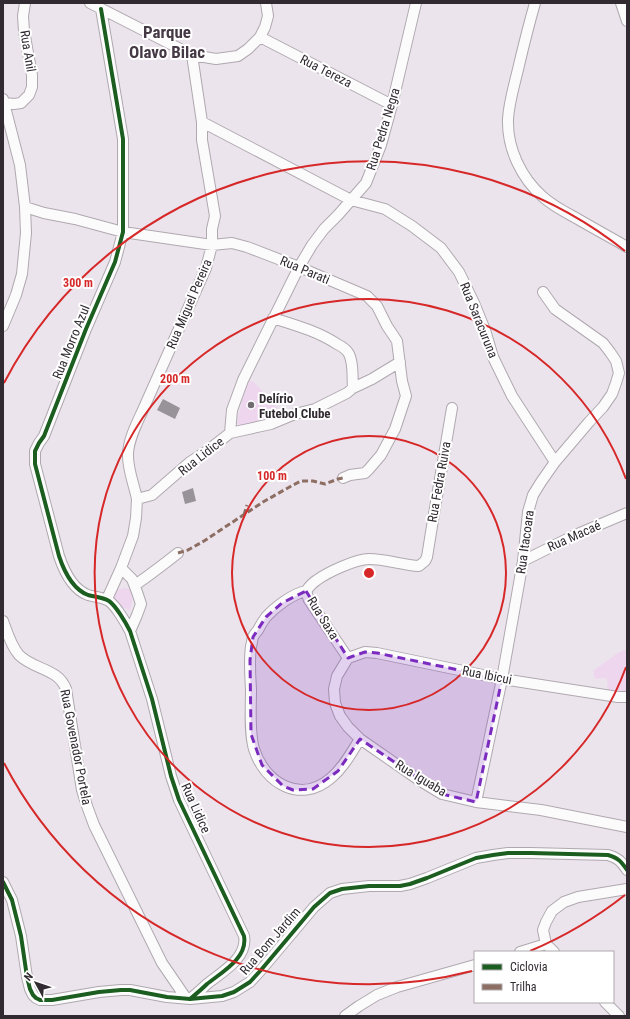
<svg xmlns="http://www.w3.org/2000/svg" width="630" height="1019" font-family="'Roboto Condensed',sans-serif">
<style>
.green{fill:#efd6ef}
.building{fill:#989399}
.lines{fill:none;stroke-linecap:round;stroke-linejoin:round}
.minor-casing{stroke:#afa9af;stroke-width:12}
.minor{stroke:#fcfbfc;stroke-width:10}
.quiet{stroke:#8d6e63;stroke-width:3;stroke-dasharray:6 3;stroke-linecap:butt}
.cycleway-casing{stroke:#fff;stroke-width:6}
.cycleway{stroke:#1b5e20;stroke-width:4}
.marked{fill:#7b2cbf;fill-opacity:0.2;stroke:#7b2cbf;stroke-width:3;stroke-dasharray:8 5;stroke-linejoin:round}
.ring{fill:none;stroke:#d62828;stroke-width:2}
.poi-dot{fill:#726c72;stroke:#fff;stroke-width:1.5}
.labels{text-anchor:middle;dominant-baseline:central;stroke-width:4;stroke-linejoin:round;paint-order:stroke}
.street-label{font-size:13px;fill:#312b31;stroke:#fff}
.poi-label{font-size:13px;font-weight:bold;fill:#312b31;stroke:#fff;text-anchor:start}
.district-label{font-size:17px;font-weight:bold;fill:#453945;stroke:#fff}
.centre{fill:#d62828;stroke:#fff;stroke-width:2}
.ring-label{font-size:12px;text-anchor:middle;font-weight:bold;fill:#d62828;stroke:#fff;stroke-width:4;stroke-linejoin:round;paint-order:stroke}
</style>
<rect width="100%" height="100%" fill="#ece4ec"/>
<path class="green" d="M 253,381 L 283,414 L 260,423 L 244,426 L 237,424 L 241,404 L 248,382 Z
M 125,588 L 132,590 L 132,603 L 130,610 L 121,607 L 114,598 L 116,590 Z
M 627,649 L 627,691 L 617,693 L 609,691 L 607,687 L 608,683 L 606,678 L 595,679 L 593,671 L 619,652 Z"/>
<path class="building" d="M 163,399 L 180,408 L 175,419 L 157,410 Z
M 193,488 L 196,501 L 185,504 L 182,492 Z"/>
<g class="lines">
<defs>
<path id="minor" d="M 90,3 L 192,55 L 216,59 L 238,56 L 248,49 L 260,37 L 265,27 L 268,16 L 266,3
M 535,3 C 529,24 524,44 519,65 C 515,83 509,101 508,119 C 507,148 521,178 543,197 C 553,206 565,212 576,218 C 593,228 610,237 627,247
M 621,3 L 627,21
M 101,9 L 123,139 L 123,232 L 115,262 L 86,329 L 44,436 L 39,443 L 35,451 L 35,464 L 59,556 C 64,571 72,589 88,595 C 95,597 102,597 109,601 C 116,606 126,623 130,631 L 152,699 L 171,776 L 179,800 L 244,936 C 248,958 222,972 207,984 C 202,989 196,994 190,999
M 260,37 L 392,105
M 3,99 L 20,165 L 25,207 L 26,233 L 22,274 L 16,295 L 3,326
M 5,103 L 14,104 L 21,103 L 29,95 L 32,87 L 32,75 L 24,31 L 23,16 L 25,3
M 202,122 L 351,200 L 385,209 L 412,226 L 441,248 L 459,272 L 474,303 L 485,330 L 493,357 L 512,396 L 555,462
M 25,207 L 44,213 L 75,219 L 123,232 L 212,245 L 232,243 L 247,247 L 299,267 L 367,296 L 377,306 L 387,326 L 397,341 L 402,381 L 406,396 L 395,429 L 381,455 L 369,469 L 365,473 L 350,475 L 343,478
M 273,318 C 295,325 317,331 337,344 C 341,346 347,350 349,354 C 354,364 352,377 353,388
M 230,433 L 232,410 L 243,380 L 299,267 L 312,245 L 324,229 L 338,215 L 366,183 L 381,145 L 392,105 L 416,3
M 137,499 C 134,484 127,468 128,453 C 129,439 136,425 142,412 L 206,268 L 212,245 L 212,229 L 215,216 L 202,140 L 202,122 L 192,55
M 523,561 L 575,535 L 627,513
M 121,568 L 132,579 L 137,592 L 141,604 L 137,615 L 130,631
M 135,585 C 150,575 164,564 178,553
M 306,591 C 292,594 275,607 266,617 C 263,621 260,626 258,630 C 256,632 254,635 253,637 C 252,640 252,644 251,646 C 249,661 250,674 251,689 C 251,707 249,732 254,749 C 265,784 301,804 331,778 C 344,767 351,753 360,739
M 107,599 L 121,568 L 133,536 L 136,518 L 137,499 L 152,495 L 190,462 L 207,451 L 230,433 L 271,424 L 295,414 L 315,409 L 347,393 L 353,388 L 372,379 L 400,362
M 3,621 C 7,632 11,646 19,655 C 34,670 58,668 66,689 L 82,790 L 87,806 L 94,825 L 162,963 L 186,998
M 348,658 L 337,676 L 334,689 L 335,703 L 340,716 L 348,727 L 360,739 L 419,780 L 442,794 L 476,802 L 541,810 L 627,827
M 348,658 L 309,600 L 306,591 C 309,587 312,583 317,580 C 328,572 356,559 369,559 C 386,559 402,565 419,566 L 425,561 L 427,557 L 433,520 L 452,408
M 348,658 L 365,652 L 377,653 L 502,679 L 618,697 L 627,697
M 476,802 L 502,679 L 523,561 L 528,512 L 533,495 L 541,482 L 555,462 L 589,422 L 603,407 L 612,394 L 616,383 L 619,373 L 616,361 L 610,352 L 603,343 L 555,309 L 543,292
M 3,882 L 12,900 L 21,936 L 27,977 L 30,989 L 33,995 L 36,998 L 40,1000 L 52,1000 L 99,992 L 121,990 L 130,990 L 167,997 L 190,999 L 222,996 L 234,992 L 250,982 L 261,970 L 288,938 L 314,907 L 330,893 L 342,889 L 369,886 L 400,886 L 410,884 L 427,878 L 476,858 L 493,855 L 508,853 L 531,853 L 608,855 C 618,858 621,861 627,870
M 520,952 L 546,944
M 554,952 L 546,944 L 543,930 L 546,922 L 552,911 L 564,902 L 578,897 L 627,889
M 605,1002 L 619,1016
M 345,1016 L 359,1006 L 377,995 L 397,987 L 475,965"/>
</defs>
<use href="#minor" class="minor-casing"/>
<use href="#minor" class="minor"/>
<path class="quiet" d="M 244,515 L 247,505
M 178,553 L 188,550 L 204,541 L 263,502 L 293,485 L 301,481 L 313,481 L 325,484 L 338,479 L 343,478"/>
<defs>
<path id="cycleway" d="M 101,9 L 123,139 L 123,232 L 115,262 L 86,329 L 44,436 L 39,443 L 35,451 L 35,464 L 59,556 C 64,571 72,589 88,595 C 95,597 102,597 109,601 C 116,606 126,623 130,631 L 152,699 L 171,776 L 179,800 L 244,936 C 248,958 222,972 207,984 C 202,989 196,994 190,999
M 3,882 L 12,900 L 21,936 L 27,977 L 30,989 L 33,995 L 36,998 L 40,1000 L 52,1000 L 99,992 L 121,990 L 130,990 L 167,997 L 190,999 L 222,996 L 234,992 L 250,982 L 261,970 L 288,938 L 314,907 L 330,893 L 342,889 L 369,886 L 400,886 L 410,884 L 427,878 L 476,858 L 493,855 L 508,853 L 531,853 L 608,855 C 618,858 621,861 627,870"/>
</defs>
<use href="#cycleway" class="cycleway-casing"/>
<use href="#cycleway" class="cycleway"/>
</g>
<path class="marked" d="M 306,591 L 348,658 L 365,652 L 377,653 L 502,679 L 476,802 L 442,794 L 360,739 L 338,771 L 313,789 L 293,790 L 283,786 L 262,765 L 251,734 L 250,660 L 253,637 L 266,617 L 282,603 Z"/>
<g class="ring">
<circle cx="369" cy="573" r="137"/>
<path d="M626 667A274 274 0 1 1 626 479"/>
<path d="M625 895A411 411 0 0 1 530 951M472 971A411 411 0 0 1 4 763M4 383A411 411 0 0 1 625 251"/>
</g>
<circle class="poi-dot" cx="251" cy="405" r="4"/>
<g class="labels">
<g class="street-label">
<text transform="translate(28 51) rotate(81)">Rua Anil</text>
<text transform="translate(326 71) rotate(27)">Rua Tereza</text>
<text transform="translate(383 129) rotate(-73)">Rua Pedra Negra</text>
<text transform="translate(305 270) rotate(23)">Rua Parati</text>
<text transform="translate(189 304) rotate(-67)">Rua Miguel Pereira</text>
<text transform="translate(479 320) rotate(68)">Rua Saracuruna</text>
<text transform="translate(71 342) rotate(-68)">Rua Morro Azul</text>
<text transform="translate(201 456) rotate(-38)">Rua Lidice</text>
<text transform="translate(439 482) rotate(-80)">Rua Fedra Ruiva</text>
<text transform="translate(574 536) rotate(-24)">Rua Macaé</text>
<text transform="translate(525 542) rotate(-82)">Rua Itacoara</text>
<text transform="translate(323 618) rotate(58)">Rua Saxa</text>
<text transform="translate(487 675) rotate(11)">Rua Ibicui</text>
<text transform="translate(76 747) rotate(79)">Rua Govenador Portela</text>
<text transform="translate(421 778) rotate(31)">Rua Iguaba</text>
<text transform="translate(196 808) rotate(66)">Rua Lidice</text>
<text transform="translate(270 941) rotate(-49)">Rua Bom Jardim</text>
</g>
<g class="poi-label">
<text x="259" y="398">Delírio<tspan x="259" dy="15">Futebol Clube</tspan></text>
</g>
<g class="district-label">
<text x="167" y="32">Parque<tspan x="167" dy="20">Olavo Bilac</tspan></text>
</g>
</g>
<circle cx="369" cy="573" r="6" class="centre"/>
<g class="ring-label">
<text x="78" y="287">300 m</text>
<text x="175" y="383">200 m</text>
<text x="272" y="480">100 m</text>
</g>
<rect width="630" height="1019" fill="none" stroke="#312b31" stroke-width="8"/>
<rect x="474" y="951" width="140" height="52" fill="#ffffff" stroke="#adaaad"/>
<rect x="482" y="964" width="20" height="6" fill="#1b5e20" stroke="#adaaad"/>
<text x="510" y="971" font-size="12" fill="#312b31">Ciclovia</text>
<rect x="482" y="984" width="20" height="6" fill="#8d6e63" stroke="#adaaad"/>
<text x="510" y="991" font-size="12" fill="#312b31">Trilha</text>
<g transform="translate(36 983) rotate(310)" stroke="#ffffff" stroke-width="3" paint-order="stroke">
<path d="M0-3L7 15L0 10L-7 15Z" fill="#312b31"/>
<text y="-6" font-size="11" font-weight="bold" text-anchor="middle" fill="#312b31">N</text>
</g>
</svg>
